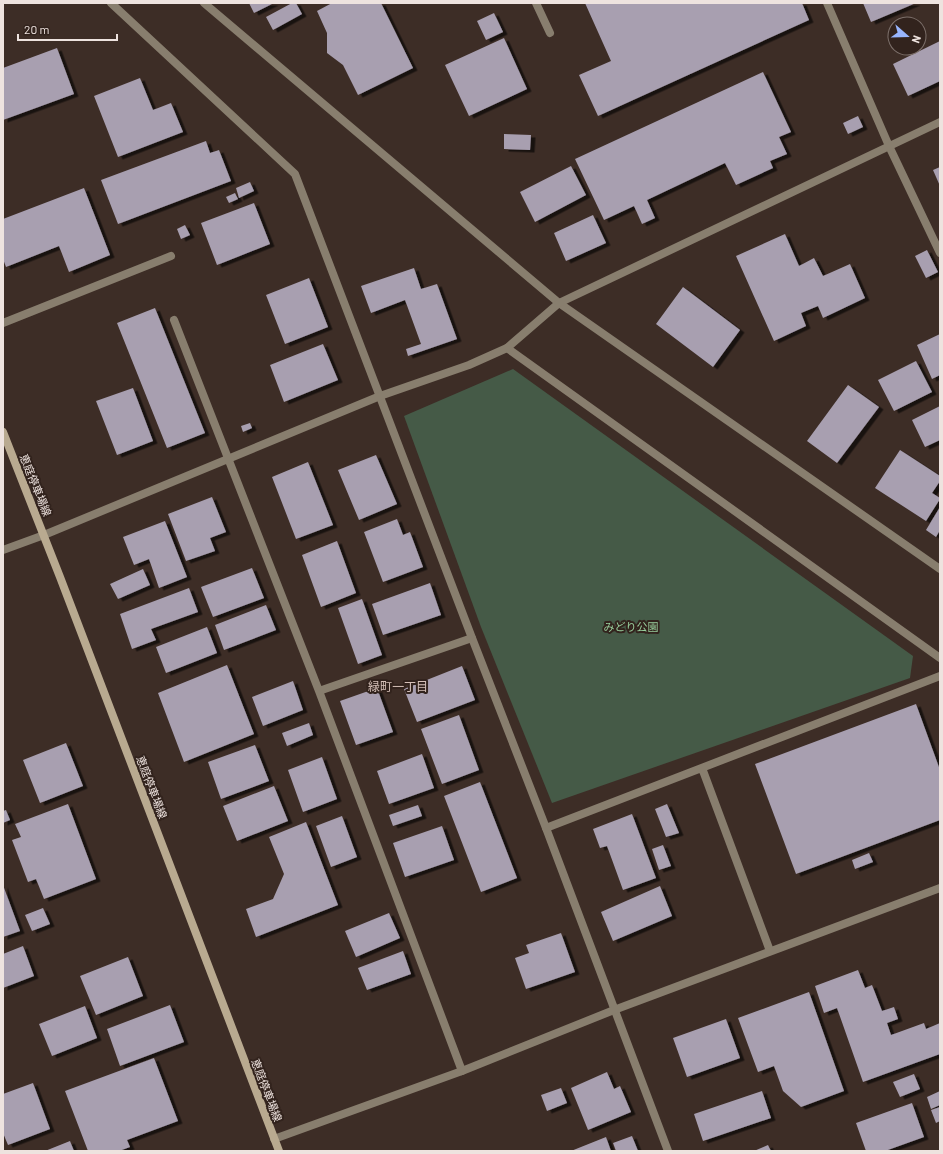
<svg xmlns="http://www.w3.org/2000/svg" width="943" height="1154" font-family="Barlow,'Noto Sans JP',sans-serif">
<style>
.green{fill:#455a47}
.building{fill:#a89fb0;filter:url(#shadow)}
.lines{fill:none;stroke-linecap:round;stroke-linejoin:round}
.service{stroke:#887e6e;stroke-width:8}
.minor{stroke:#887e6e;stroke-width:8}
.tertiary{stroke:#887e6e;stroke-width:8}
.secondary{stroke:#b9aa90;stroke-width:8}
.labels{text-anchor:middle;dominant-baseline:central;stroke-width:4;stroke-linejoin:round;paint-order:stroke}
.street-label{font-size:11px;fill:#eee3df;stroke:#32231d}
.park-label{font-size:11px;fill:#98cf9d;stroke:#32231d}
.neighbourhood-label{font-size:12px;fill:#d5c0b8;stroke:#32231d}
</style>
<defs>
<filter id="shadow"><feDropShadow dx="4.5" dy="2.5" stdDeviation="0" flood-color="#0009"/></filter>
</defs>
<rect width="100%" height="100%" fill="#3d2d26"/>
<path class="green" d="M 513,369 L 913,656 L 910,678 L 552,803 L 481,627 L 404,416 Z"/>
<path class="building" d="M 249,3 L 274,3 L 254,13 Z
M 292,3 L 296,3 L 302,14 L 273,30 L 266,17 Z
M 332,3 L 381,3 L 413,68 L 358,95 L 343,65 L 327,53 L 327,33 L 317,11 Z
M 585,3 L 802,3 L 809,20 L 598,116 L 579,75 L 611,61 Z
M 863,3 L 916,3 L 871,22 Z
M 494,13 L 503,32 L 486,40 L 477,21 Z
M 504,38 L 527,89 L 469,116 L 445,65 Z
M 940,41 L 940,81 L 908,96 L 893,64 Z
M 57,48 L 74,94 L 3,120 L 3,68 Z
M 763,72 L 791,132 L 779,137 L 787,154 L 770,161 L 773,168 L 736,185 L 725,163 L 647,200 L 655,218 L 642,224 L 634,206 L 604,220 L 575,159 Z
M 140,78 L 153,110 L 171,103 L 183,132 L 118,157 L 94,96 Z
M 858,116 L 863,127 L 848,134 L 843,123 Z
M 504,134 L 531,135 L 530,150 L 504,149 Z
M 206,141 L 210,153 L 219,150 L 231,181 L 118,224 L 101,180 Z
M 571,166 L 586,195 L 535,222 L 520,192 Z
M 940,167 L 940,186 L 933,170 Z
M 250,182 L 254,191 L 239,198 L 236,188 Z
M 84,188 L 110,255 L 69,272 L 59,246 L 6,267 L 3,259 L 3,219 Z
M 235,193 L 238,199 L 229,203 L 226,197 Z
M 254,203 L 270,244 L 217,265 L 201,223 Z
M 593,215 L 606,243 L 566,261 L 554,233 Z
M 185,225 L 190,235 L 181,239 L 177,229 Z
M 785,234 L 799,266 L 814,258 L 823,276 L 850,264 L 865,298 L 823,318 L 818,306 L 801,313 L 806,326 L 774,341 L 736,256 Z
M 927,250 L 938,272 L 926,278 L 915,256 Z
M 414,268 L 421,289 L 437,284 L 457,339 L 408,356 L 406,349 L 421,344 L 405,300 L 371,313 L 361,286 Z
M 309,278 L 328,327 L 285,344 L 266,295 Z
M 683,287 L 740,330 L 713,367 L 656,324 Z
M 155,308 L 205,433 L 167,448 L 117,323 Z
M 940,334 L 940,375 L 932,379 L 917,345 Z
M 323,344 L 338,380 L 284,402 L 270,365 Z
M 916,361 L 932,392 L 894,411 L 878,380 Z
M 848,385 L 879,407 L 837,463 L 807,441 Z
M 133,388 L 153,441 L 117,455 L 96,401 Z
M 940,406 L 940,440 L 925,447 L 912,420 Z
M 250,423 L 252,428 L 243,432 L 241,426 Z
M 900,450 L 940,476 L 940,481 L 932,493 L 940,498 L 940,499 L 926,521 L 875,488 Z
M 376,455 L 397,504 L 359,520 L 338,470 Z
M 308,462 L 333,525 L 296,539 L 272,477 Z
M 212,497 L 226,532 L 210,538 L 215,551 L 186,561 L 168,514 Z
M 940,507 L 940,530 L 936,537 L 926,530 Z
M 397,519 L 403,535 L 410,532 L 423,567 L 383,582 L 364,532 Z
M 165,521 L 187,577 L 159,588 L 149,559 L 134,565 L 123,537 Z
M 337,541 L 356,593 L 321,607 L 302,555 Z
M 252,568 L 264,598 L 213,617 L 201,587 Z
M 143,569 L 150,585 L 118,599 L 110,584 Z
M 430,583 L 441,615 L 383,635 L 372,604 Z
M 189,588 L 198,612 L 151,629 L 156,640 L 132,649 L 120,614 Z
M 362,599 L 382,655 L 358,664 L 338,608 Z
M 266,605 L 276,630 L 224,650 L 215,625 Z
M 207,627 L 217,653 L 166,673 L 156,647 Z
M 227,665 L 254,734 L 184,762 L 158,693 Z
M 462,666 L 475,700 L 417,722 L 404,689 Z
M 293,681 L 303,710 L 263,726 L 252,697 Z
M 377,688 L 393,732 L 356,745 L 340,701 Z
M 916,704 L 940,770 L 940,820 L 796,874 L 755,764 Z
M 459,715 L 479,770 L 442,784 L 421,729 Z
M 309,723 L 313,735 L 287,746 L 282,733 Z
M 66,743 L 83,786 L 40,803 L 23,760 Z
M 255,745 L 269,781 L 221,799 L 208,762 Z
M 422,754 L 434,788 L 389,804 L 377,771 Z
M 322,757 L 337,799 L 303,812 L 288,770 Z
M 480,782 L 517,878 L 481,892 L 444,796 Z
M 274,786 L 288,821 L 237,841 L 223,806 Z
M 68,804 L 96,879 L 44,899 L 36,879 L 28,882 L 12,840 L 21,837 L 15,824 Z
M 667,804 L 679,833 L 666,837 L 655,809 Z
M 418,805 L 422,816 L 393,826 L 389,815 Z
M 6,810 L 10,820 L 3,823 L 3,811 Z
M 632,814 L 656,878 L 623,890 L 607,846 L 600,848 L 593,829 Z
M 342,816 L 357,857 L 331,867 L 316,826 Z
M 306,822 L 338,905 L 256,937 L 246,909 L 273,899 L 284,874 L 269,837 Z
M 442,826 L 454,860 L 405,877 L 393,843 Z
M 663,845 L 671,866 L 659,870 L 652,849 Z
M 869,853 L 873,862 L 855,869 L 852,860 Z
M 3,885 L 20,931 L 3,937 Z
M 660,886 L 672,916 L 613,941 L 601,912 Z
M 43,908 L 50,924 L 32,931 L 25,915 Z
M 389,913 L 400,938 L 356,957 L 345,931 Z
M 561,933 L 575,972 L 526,989 L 515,958 L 529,953 L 526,945 Z
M 23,946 L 34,976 L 3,988 L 3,954 Z
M 403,951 L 411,974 L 367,990 L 358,968 Z
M 128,957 L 143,996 L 96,1015 L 80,976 Z
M 858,970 L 865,988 L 872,985 L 882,1011 L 894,1007 L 898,1019 L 887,1023 L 891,1035 L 924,1023 L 926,1029 L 940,1023 L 940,1054 L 863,1082 L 837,1008 L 824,1013 L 815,986 Z
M 809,992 L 844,1091 L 801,1107 L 783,1091 L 774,1066 L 758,1072 L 738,1018 Z
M 170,1005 L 184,1042 L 120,1066 L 107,1029 Z
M 85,1006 L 97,1038 L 52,1056 L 39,1024 Z
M 726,1019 L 740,1058 L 687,1077 L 673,1038 Z
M 154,1058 L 178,1121 L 127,1140 L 130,1147 L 119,1151 L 88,1151 L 65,1091 Z
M 607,1072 L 614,1089 L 620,1086 L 631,1112 L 588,1130 L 571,1088 Z
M 914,1074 L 920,1089 L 900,1097 L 893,1082 Z
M 33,1083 L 50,1129 L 8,1145 L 3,1133 L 3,1094 Z
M 561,1088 L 567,1103 L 547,1111 L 541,1095 Z
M 762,1091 L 771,1118 L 703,1141 L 694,1114 Z
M 940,1091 L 940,1105 L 931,1109 L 927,1097 Z
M 912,1103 L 924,1137 L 885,1151 L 866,1151 L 856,1123 Z
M 940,1107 L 940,1121 L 936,1123 L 931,1110 Z
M 632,1136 L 638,1151 L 616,1151 L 613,1143 Z
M 606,1137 L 611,1151 L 571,1151 Z
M 70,1141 L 74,1151 L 45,1151 Z
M 768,1145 L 771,1151 L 754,1151 Z"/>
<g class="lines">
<path class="service" d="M 536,3 L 550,33
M 174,320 L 319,691 L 462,1071
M 3,323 L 171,256
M 507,348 L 940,658
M 319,691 L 472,638
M 702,768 L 770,951
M 546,828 L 940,676"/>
<path class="minor" d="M 111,3 L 295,174 L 472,638 L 546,828 L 668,1151
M 204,3 L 559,303 L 940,569
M 827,3 L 889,146 L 940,253"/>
<path class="tertiary" d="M 3,550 L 44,535 L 380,396 L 469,365 L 507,348 L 559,303 L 940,122
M 274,1139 L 462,1071 L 614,1010 L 940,888"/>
<path class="secondary" d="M 3,432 L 60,577 L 279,1151"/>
</g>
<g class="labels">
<g class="street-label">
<text transform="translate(36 485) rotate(68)">恵庭停車場線</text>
<text transform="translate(152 787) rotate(69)">恵庭停車場線</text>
<text transform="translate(267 1090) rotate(69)">恵庭停車場線</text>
</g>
<g class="park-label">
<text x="631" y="626">みどり公園</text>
</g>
<g class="neighbourhood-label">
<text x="398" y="686">緑町一丁目</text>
</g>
</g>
<rect width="943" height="1154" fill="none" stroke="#eee3df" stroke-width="8"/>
<g transform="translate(907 36) rotate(110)"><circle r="19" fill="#32231d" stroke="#7d706b"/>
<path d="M0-3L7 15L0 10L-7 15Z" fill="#98b5fd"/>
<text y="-6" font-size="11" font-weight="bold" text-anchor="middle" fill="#eee3df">N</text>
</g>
<path d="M18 34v6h99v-6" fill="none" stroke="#eee3df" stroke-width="2"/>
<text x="24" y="34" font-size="12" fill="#eee3df" stroke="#32231d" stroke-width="3" paint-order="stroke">20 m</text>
</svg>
